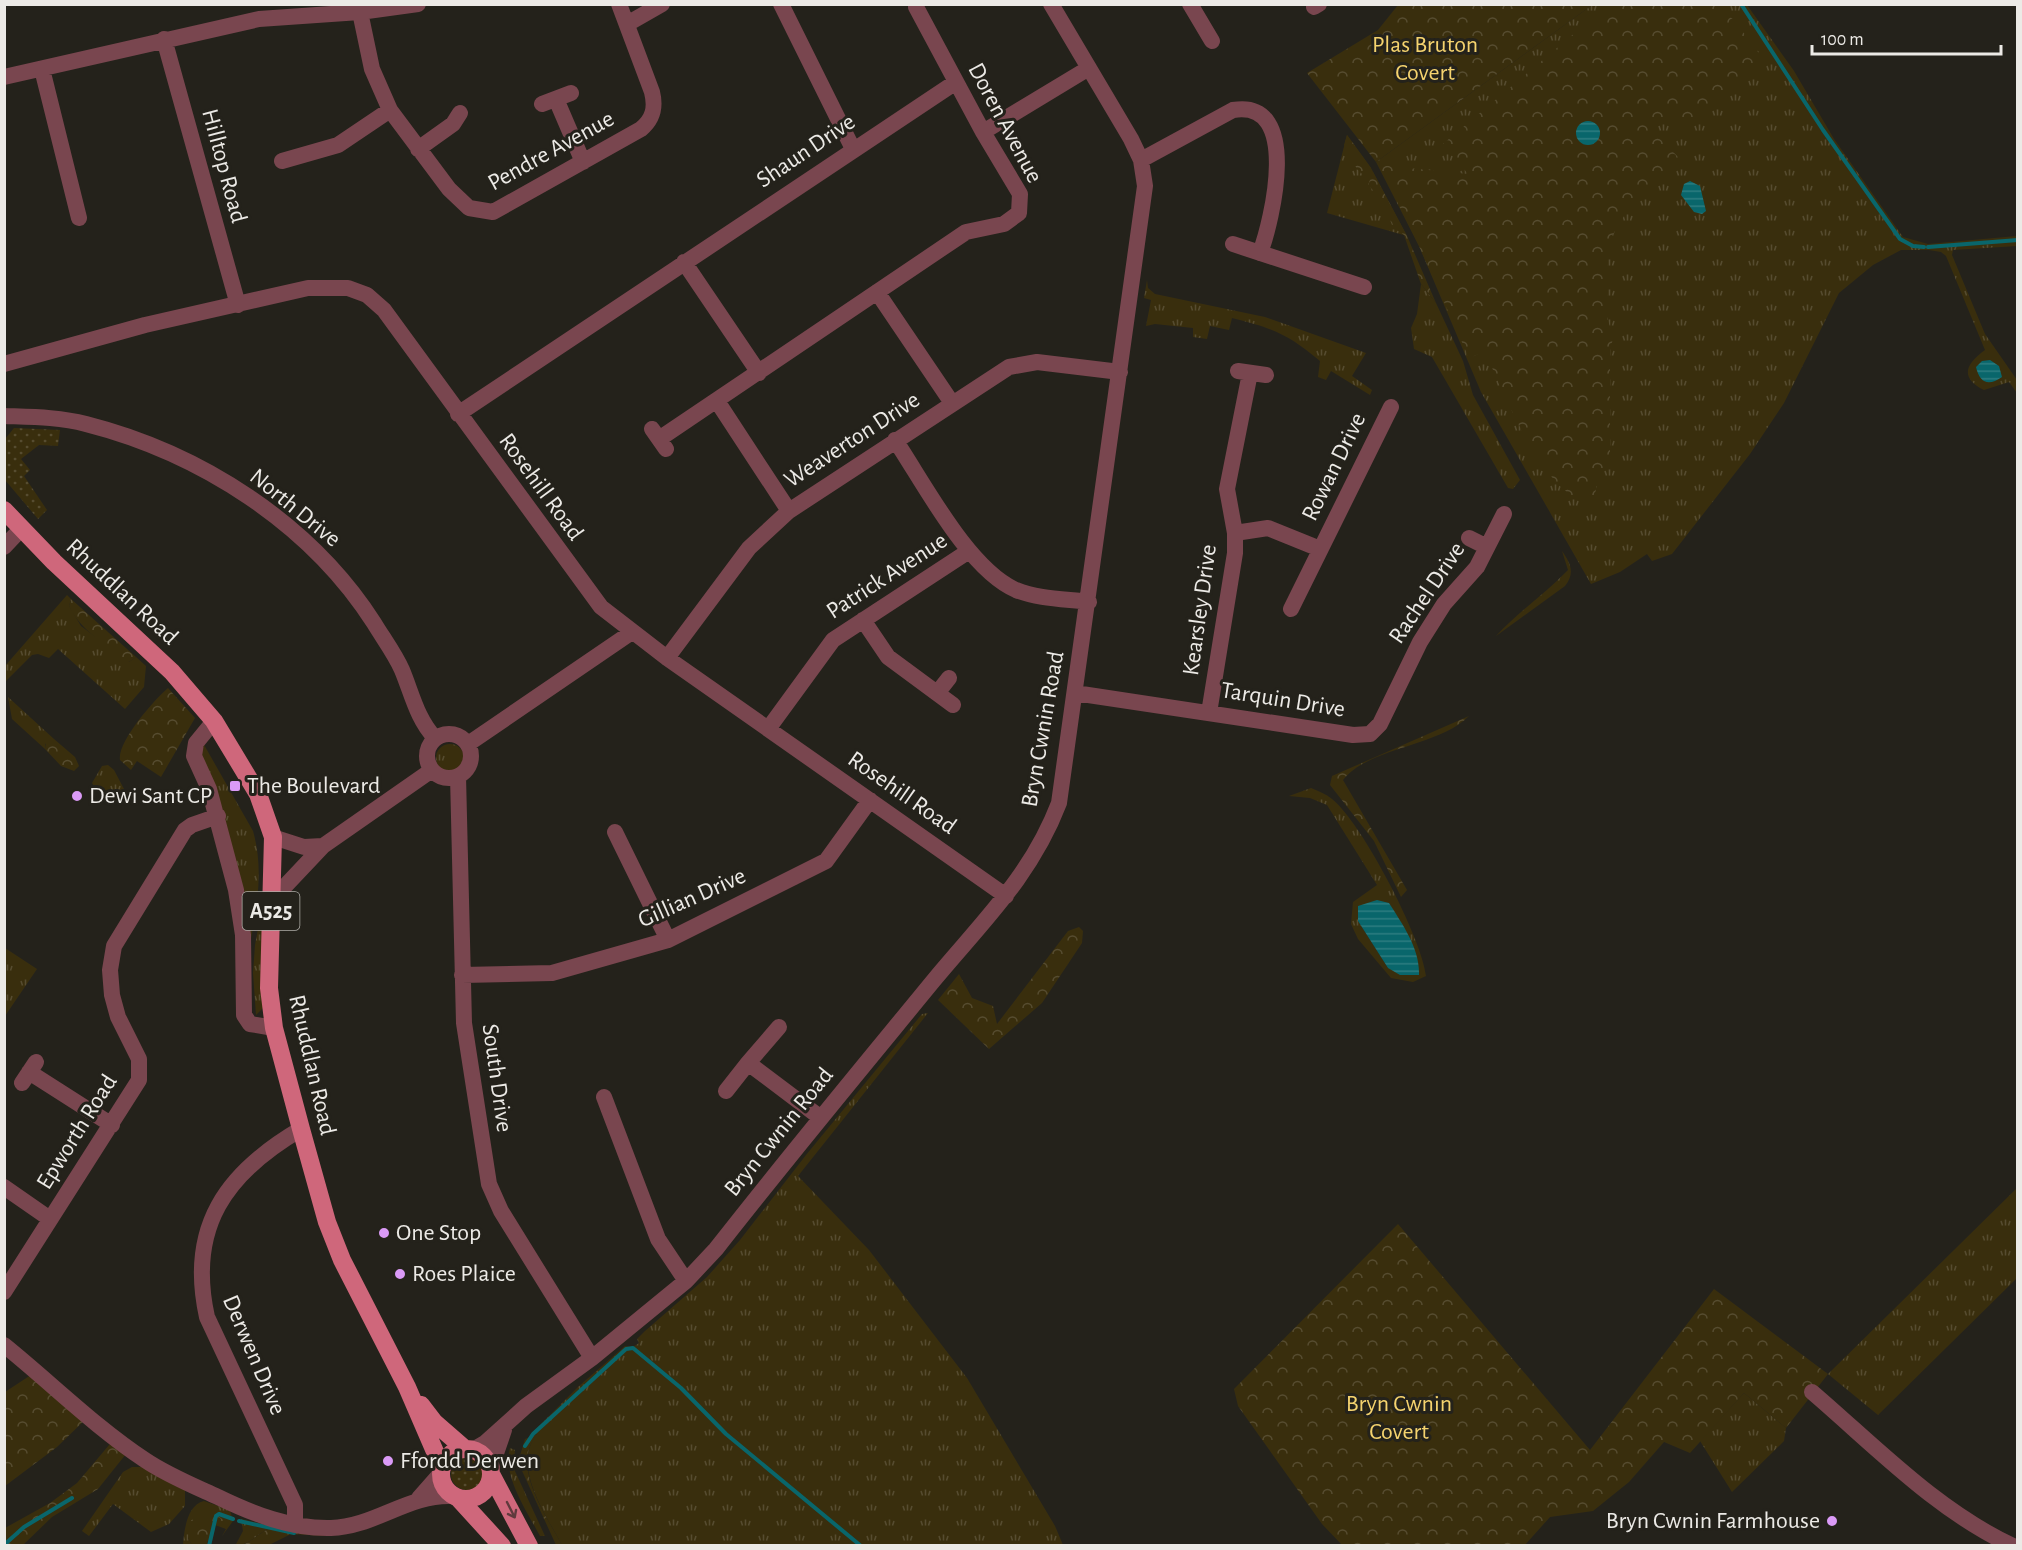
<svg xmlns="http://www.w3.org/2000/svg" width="2022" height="1550" font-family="'Alegreya Sans',sans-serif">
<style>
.grass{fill:url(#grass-tufts);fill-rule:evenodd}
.forest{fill:url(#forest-crowns)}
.garden{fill:url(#garden-dots)}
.water{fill:url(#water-rules)}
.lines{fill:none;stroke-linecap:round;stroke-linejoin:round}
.stream{stroke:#09666b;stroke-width:4}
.minor{stroke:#79464f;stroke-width:16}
.major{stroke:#cf677b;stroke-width:18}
.oneway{stroke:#603a3d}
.poi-dot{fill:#da9af6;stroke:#24221b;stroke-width:2}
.labels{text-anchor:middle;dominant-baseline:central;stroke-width:6;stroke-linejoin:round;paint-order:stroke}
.shield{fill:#24221b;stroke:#b0aea9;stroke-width:1.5}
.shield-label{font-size:22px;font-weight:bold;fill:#eceae6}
.park-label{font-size:24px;fill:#f5d36e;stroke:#24221b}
.street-label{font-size:24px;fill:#eceae6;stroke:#24221b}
.poi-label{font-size:24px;fill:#eceae6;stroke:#24221b;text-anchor:start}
</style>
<defs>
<pattern id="grass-tufts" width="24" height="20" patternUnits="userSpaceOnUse" patternTransform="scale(1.5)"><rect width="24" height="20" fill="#392e0d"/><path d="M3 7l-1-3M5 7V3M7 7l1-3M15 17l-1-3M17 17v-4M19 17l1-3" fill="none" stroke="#564c30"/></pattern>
<pattern id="forest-crowns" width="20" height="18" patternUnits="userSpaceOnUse" patternTransform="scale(1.5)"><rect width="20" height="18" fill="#392e0d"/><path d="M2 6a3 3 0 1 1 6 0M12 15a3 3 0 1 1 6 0" fill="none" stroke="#564c30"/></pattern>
<pattern id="garden-dots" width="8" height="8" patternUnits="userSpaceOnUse" patternTransform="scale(1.5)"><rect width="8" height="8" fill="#392e0d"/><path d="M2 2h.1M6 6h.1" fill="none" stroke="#564c30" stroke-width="1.8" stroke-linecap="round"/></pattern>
<pattern id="water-rules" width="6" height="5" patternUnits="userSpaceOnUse" patternTransform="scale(1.5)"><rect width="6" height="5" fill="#09666b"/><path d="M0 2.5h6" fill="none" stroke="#2d7c80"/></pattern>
</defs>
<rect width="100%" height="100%" fill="#24221b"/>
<path class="grass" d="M 1592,5 L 1747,5 L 1794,71 L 1834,139 L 1903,237 L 1928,244 L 2017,236 L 2017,246 L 1953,250 L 1952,255 L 1985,334 L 2017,380 L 2017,393 L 2009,382 L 1984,390 C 1959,377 1966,364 1985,350 L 1946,256 L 1941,252 L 1929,250 L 1901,250 L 1873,265 L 1839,293 L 1784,403 L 1750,454 L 1672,554 L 1652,561 L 1647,554 L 1620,572 L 1591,584 L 1481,392 L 1419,246 L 1376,162 Z
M 1347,135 L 1371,168 L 1407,236 L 1327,213 Z
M 1147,280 L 1148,288 L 1155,294 L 1265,317 L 1366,353 L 1352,376 L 1372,390 L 1370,395 L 1331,371 L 1326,380 L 1318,377 L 1320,361 C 1288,334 1272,328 1232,318 L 1229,330 L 1210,326 L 1207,339 L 1193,337 L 1193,328 L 1155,324 L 1146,326 L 1151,300 L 1144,298 Z
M 1421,284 L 1436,303 L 1463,361 L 1473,395 L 1520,480 L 1513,489 L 1508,488 L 1432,357 L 1414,349 L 1411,328 L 1417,314 Z
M 1562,551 C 1571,564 1575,573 1565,586 L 1496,636 C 1518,612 1545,594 1568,570 Z
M 67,595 L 71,599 L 69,606 L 81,626 L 129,662 L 136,657 L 146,666 L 144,687 L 125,709 L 58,649 L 49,658 L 38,654 L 32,655 L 5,682 L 5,666 Z
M 8,697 L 54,739 L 45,744 L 45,749 L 12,719 Z
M 203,743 L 253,831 C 264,869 257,907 250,944 L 198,755 Z
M436 758a14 14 0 1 1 28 0a14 14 0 1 1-28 0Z
M 108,765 L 114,770 L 124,789 L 119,797 L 95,788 L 92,783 L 102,766 Z
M 1311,788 C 1318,791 1326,794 1332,799 C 1362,823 1422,938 1426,976 L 1413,982 L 1391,978 L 1358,939 L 1351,924 L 1353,902 L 1377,885 L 1327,805 L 1310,798 L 1289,796 ZM 1389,903 L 1405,932 L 1388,968 L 1358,921 L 1358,906 Z
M 265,911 L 263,1008 L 256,1015 L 253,973 L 255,945 L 261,913 Z
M 5,948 L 37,969 L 5,1016 Z
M 928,1013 L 798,1176 L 869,1250 L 967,1378 L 1055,1526 L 1063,1545 L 562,1545 C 546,1515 511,1466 537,1434 L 530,1435 L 579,1386 L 625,1346 L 633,1347 L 639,1343 L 637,1339 L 645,1331 L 707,1277 L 740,1240 L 806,1155 L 922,1014 Z
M 2017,1188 L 2017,1278 L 1878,1415 L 1828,1374 Z
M 1744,1393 L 1786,1428 L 1784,1441 L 1732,1492 L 1700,1441 Z
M 510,1448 L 515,1450 L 514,1469 L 545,1536 L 540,1536 C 527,1511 502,1476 510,1448 Z
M 132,1467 L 142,1467 L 185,1490 L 185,1506 L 169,1524 L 151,1532 L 113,1504 L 89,1536 L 82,1531 L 123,1472 Z
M 204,1501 L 230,1510 L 233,1521 L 222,1536 L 226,1529 L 215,1514 L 188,1538 L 192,1545 L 183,1546 C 184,1530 187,1505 204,1501 Z
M 241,1519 L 275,1527 C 259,1530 252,1545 235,1546 L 243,1531 Z"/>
<path class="forest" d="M 1398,5 L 1398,4 L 1592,5 L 1376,162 L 1307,73 L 1378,30 Z
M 1619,5 L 1714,5 L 1734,20 L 1767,64 L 1731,90 L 1693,122 L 1654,122 L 1638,116 L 1679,158 L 1632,203 L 1607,244 L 1607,316 L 1613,339 L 1610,349 L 1610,462 L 1597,482 L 1594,502 C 1585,499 1574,498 1567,492 C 1535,468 1501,389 1485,351 L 1469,358 L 1419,246 L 1379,165 L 1468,174 L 1443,144 L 1583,26 Z
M 1347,135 L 1371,168 L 1365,177 L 1357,169 L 1344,145 Z
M 1373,172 L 1407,236 L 1436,303 L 1421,284 L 1404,235 L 1392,225 L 1383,201 L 1368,185 Z
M 71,599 L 136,657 L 129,662 L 124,661 C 105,643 80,630 69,606 Z
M 168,688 L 195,718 L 161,777 L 137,761 L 131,770 L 120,760 C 117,742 154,700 168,688 Z
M 1469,716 C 1438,747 1369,747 1343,780 L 1407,890 L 1401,897 L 1374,841 L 1330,785 L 1332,776 Z
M 54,739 L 75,757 L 79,766 L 74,771 L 61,766 L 45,749 L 46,740 Z
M 1079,927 L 1083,931 L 1082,943 L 1042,1003 L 989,1049 L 938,1000 L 959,974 L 972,998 L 993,1006 L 997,1024 L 1068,931 Z
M 1398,1224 L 1590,1450 L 1714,1289 L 1828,1374 L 1786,1428 L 1744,1393 L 1690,1453 L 1664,1442 L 1629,1482 L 1593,1511 L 1550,1517 L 1524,1546 L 1342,1545 L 1322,1524 L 1238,1406 L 1234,1389 Z
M 37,1371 L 89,1416 L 57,1447 L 5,1486 L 5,1392 Z
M 538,1434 C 509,1464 546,1515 562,1545 L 556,1545 L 518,1462 L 525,1439 Z
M 115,1438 L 130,1449 L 98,1489 L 52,1517 L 23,1545 L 5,1546 L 5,1528 L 50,1503 L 77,1483 Z
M 203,1513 L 215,1514 L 228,1523 L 226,1529 L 215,1525 L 207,1543 L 213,1545 L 192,1545 L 188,1538 L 190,1521 Z
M 275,1527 L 328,1536 L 291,1534 L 269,1545 L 241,1546 C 255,1540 261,1530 275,1527 Z"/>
<path class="garden" d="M 14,428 L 60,430 L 58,446 L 39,445 L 21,459 L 30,470 L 24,476 L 47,510 L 38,519 L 5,480 L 5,439 Z
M451 1474a16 16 0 1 1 32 0a16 16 0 1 1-32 0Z"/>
<path class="water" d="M1576 133a12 12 0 1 1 24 0a12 12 0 1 1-24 0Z
M 1690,181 L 1700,186 L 1706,211 L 1702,214 L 1694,212 L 1681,195 L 1684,184 Z
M 1990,360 L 1999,366 L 2002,377 C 1989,386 1980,384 1976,367 L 1982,361 Z
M 1377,900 L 1389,903 C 1403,925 1420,949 1419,975 L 1400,975 L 1388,968 L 1358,921 L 1358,906 Z"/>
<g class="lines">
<path class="stream" d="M 1741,4 L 1823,130 L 1900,239 L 1913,246 L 1924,247
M 1928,247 L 2018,240
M 525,1446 L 533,1434 L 626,1349 L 633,1348 L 681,1388 L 726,1434 L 861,1546
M 239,1521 L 294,1533
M 4,1545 L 24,1527 L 72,1498
M 209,1546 L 216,1516 L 219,1514 L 233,1519"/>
<path class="minor" d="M 781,4 L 853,149
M 1190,4 L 1212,41
M 1314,7 L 1319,4
M 360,12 L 372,69 L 390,110 L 449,189 L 469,208 L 493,212 L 641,129 C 653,119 656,108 652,92 L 619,4
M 627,24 L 662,4
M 164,39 L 238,305
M 42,69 L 79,218
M 4,77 L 259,19 L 360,12 L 418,4
M 556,99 L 583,162
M 542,104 L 571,93
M 983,132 L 1089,68
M 418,149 L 453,124 L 460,113
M 1141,160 L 1233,110 C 1302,98 1272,221 1260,253
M 282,161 L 338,145 L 390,110
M 1233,244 L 1364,287
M 684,262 L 759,373
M 877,292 L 952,403
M 4,364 L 145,325 L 308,288 L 348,288 L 367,295 L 384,310 L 601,607 L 667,658 L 1006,896
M 1238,371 L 1266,375
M 717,401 L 789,511
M 458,414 L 956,82
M 4,416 C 32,417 59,417 86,424 C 200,453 310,523 374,623 C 383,638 395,654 402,670 C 412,694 417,719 435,738
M 652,429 L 666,449
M 659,439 L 966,232 L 1004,224 L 1019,213 L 1020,194 L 983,132 L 916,7
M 895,440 C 924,483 968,569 1016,590 C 1038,599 1065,599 1089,602
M 1235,533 L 1268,528 L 1320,549
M 1469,538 L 1487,547
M 4,547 L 21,529
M 1291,609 L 1391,407
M 863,620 L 888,657 L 953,705
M 667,658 L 749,548 L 789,511 L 1009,367 L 1037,362 L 1120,372
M 938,692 L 949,678
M 1075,693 L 1353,735 L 1370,734 L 1380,724 L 1420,642 L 1444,604 L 1477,567 L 1504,514
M 1209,713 L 1235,553 L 1235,533 L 1227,489 L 1250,373
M 214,721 L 196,743 L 194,756 L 209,789 L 236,890 L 243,935 L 244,1015 L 250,1024 L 274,1028
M 768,729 L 833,640 L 969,551
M427 756a22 22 0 1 1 44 0a22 22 0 1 1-44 0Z
M 468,744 L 632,632
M 458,776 L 464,1023 L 489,1184 L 501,1211 L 592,1358
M 615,832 L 668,940
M 273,837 L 304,847 L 323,846 L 432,770
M 271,901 L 323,846
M 462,975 L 552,973 L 668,940 L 826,861 L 870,800
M 779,1027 L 748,1063 L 821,1118
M 29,1072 L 112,1125
M 22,1083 L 36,1062
M 726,1091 L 748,1063
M 604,1097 L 658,1239 L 686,1281
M 4,1187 L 50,1219
M 4,1292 L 139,1080 L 139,1059 L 118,1017 L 112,995 L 110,970 L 114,946 L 185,830 L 192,825 L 218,816
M 4,1345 C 51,1383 95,1427 145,1460 C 167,1475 194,1486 218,1497 C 253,1514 291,1529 331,1528 C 374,1527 409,1494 452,1496
M 1812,1392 C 1875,1446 1937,1511 2013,1546
M 473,1450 L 485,1443 L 526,1406 L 592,1358 L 686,1281 L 716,1249 C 787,1158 861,1069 934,980 C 983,921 1031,876 1059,803 L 1145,186 L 1141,160 L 1131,139 L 1051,4
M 491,1468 L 504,1430
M 419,1498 L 441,1473
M 295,1525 L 295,1505 L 207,1317 C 187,1227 226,1173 301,1129"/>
<path class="major" d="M 4,510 L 54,562 L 172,672 L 214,721 L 258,794 L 273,837 L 269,988 L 274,1028 L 301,1129 L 327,1222 L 342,1260 L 407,1387 L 442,1468
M 421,1405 L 434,1422 L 465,1449
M441 1474a25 25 0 1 1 50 0a25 25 0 1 1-50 0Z
M 492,1476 L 529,1546
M 459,1499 L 502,1546"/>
</g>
<defs><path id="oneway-shaft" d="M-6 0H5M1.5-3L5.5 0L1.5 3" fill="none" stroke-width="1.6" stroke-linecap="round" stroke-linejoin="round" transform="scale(1.5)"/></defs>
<use class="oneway" href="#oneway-shaft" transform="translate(511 1510) rotate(63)"/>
<g class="poi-dot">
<rect x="229" y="780" width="12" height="12" rx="3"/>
<circle cx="77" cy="796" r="6"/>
<circle cx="384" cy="1233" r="6"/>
<circle cx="400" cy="1274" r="6"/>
<circle cx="388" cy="1461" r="6"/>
<circle cx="1832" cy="1521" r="6"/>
</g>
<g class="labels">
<rect class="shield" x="242.5" y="892" width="57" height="38" rx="4.5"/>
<g class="shield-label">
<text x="271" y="911">A525</text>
</g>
<g class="park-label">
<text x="1425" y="45">Plas Bruton<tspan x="1425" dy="28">Covert</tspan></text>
<text x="1399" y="1404">Bryn Cwnin<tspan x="1399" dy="28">Covert</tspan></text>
</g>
<g class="street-label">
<text transform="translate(1005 123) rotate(62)">Doren Avenue</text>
<text transform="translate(551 151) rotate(-29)">Pendre Avenue</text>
<text transform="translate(806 151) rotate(-34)">Shaun Drive</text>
<text transform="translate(224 166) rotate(75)">Hilltop Road</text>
<text transform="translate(852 440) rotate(-33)">Weaverton Drive</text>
<text transform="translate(1334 467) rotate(-64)">Rowan Drive</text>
<text transform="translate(541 487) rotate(54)">Rosehill Road</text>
<text transform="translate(295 508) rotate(39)">North Drive</text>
<text transform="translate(887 576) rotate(-33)">Patrick Avenue</text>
<text transform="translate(122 592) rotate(43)">Rhuddlan Road</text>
<text transform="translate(1427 593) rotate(-56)">Rachel Drive</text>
<text transform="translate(1200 610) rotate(-82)">Kearsley Drive</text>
<text transform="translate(1283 700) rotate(9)">Tarquin Drive</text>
<text transform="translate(1043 729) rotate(-80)">Bryn Cwnin Road</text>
<text transform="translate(902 793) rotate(35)">Rosehill Road</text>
<text transform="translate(692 898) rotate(-24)">Gillian Drive</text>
<text transform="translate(312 1065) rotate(77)">Rhuddlan Road</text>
<text transform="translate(497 1078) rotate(82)">South Drive</text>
<text transform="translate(77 1132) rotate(-58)">Epworth Road</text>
<text transform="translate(779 1132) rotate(-51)">Bryn Cwnin Road</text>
<text transform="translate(254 1355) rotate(67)">Derwen Drive</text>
</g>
<g class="poi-label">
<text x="247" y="786">The Boulevard</text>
<text x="89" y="796">Dewi Sant CP</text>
<text x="396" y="1233">One Stop</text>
<text x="412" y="1274">Roes Plaice</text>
<text x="400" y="1461">Ffordd Derwen</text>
<text x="1820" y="1521" text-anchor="end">Bryn Cwnin Farmhouse</text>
</g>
</g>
<rect width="2022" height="1550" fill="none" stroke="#eceae6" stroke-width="12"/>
<path d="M1812 45v9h189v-9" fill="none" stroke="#eceae6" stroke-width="3"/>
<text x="1821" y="45" font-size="18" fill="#eceae6" stroke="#24221b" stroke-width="4.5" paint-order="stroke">100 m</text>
</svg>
